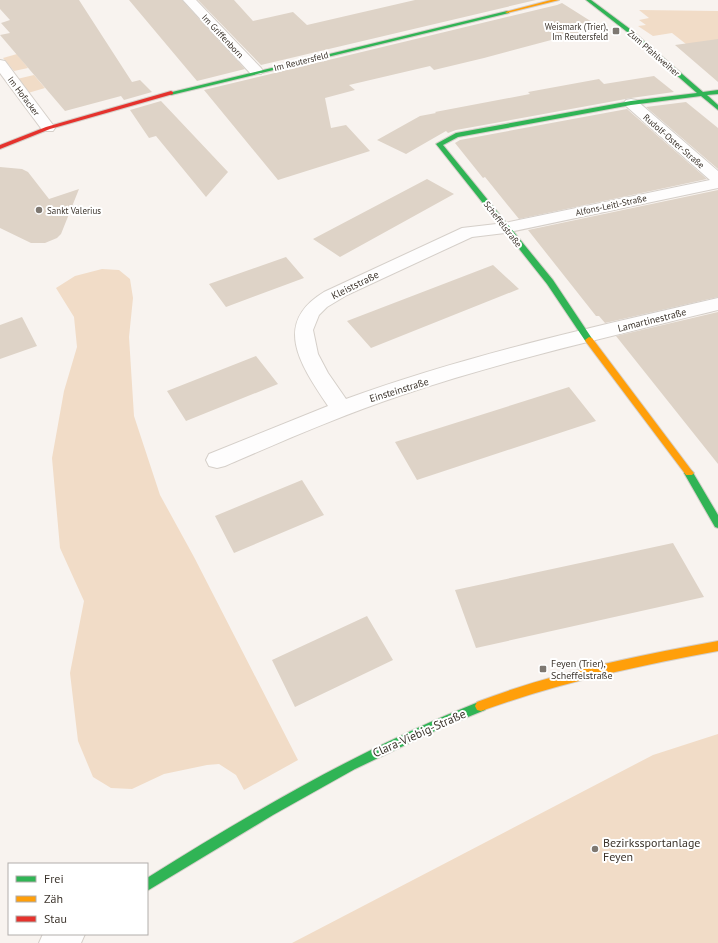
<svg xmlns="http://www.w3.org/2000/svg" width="718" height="943" font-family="'PT Sans',sans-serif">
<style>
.green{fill:#f1dcc7}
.building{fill:#ded3c7}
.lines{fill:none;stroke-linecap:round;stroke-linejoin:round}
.street-casing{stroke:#d5cfc9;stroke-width:2}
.fast-casing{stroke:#d5cfc9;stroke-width:2}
.slow-casing{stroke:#d5cfc9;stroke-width:2}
.jam-casing{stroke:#d5cfc9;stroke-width:2}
.street{fill:#fefdfd;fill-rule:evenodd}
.fast{fill:#30b455;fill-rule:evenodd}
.slow{fill:#ff9f0a;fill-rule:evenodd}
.jam{fill:#e5322d;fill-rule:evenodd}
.poi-dot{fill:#7e7871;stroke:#fff;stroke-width:1.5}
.labels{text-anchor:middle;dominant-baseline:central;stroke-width:4;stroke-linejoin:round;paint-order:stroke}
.far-poi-label{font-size:9px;fill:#3d352d;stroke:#fff;text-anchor:end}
.far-street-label{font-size:9px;fill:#3d352d;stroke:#fff}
.street-label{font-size:10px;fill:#3d352d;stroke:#fff}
.poi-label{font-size:10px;fill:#3d352d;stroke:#fff;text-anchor:start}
.near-street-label{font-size:12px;fill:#3d352d;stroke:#fff}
.near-poi-label{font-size:12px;fill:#3d352d;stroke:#fff;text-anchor:start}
</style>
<rect width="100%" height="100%" fill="#f8f3ef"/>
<path class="green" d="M 639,10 L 718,11 L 718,43 L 686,44 L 672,33 L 653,36 L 638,26 L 646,25 L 639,20 L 649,18 Z
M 17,54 L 28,68 L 14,71 L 3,58 Z
M 34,75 L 45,88 L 28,93 L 17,79 Z
M 102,269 L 119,270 L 130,279 L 133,298 L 129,337 L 134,416 L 160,495 L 194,557 L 298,760 L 244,790 L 236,775 L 219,764 L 207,765 L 164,774 L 132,789 L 111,788 L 93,777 L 78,741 L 70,673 L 84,601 L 60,548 L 52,458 L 64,391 L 77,347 L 74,317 L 56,288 L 75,276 Z
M 718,734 L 718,943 L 292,943 L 653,755 Z"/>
<path class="building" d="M 0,0 L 79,0 L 132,82 L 140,80 L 152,92 L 124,100 L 121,96 L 65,111 L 0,35 L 10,33 L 1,23 L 10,20 L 0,9 Z
M 129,0 L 182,0 L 245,69 L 197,81 Z
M 198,0 L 234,0 L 253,21 L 293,12 L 307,25 L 415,0 L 536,0 L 261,65 Z
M 562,3 L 600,27 L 484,58 L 434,70 L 430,66 L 349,85 L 355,90 L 325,98 L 331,128 L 346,125 L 370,151 L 278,180 L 204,90 L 557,5 Z
M 718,39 L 718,82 L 675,45 Z
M 654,76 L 674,92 L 631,98 L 456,130 L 448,133 L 446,131 L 406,154 L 377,140 L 420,116 L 436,113 L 435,112 L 530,94 L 528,92 L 599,79 L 604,84 Z
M 161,101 L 228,172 L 206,197 L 156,136 L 149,138 L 130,110 Z
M 686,102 L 718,128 L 718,169 L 646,107 Z
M 627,109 L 707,179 L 519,219 L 485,177 L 483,178 L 455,143 L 460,140 Z
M 0,167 L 22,169 L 28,172 L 49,199 L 79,189 L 61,234 L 57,238 L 45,243 L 31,243 L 0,228 Z
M 427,179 L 454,194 L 340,257 L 313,239 Z
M 718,190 L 718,297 L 605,323 L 599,316 L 596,316 L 528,230 Z
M 286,257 L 304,278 L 226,307 L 209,284 Z
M 493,265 L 519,289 L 371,348 L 347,321 Z
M 718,312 L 718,464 L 616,336 Z
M 22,317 L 37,346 L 0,359 L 0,325 Z
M 256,356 L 278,384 L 186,421 L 167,391 Z
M 569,387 L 596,421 L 417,480 L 395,442 Z
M 302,480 L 324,515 L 234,553 L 215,516 Z
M 673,543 L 704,597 L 476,648 L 455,590 Z
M 367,616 L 393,660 L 295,707 L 272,660 Z"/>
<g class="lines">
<defs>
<path id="street" d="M 183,0 L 196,0 L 261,68 L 263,71 L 261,74 L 251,74 Z
M 0,60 L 5,61 L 53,125 L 55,128 L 53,131 L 43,131 L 0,73 Z
M 631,99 L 636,100 L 718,171 L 718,188 L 505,233 L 472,237 L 347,295 L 327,307 L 319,315 L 313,330 L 318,354 L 328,373 L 346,399 C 467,355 593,327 718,298 L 718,310 C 612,336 506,360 402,395 C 342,415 283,441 225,466 L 217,468 L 209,466 L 206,460 L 209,454 L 328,406 C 302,367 271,324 324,292 L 462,228 L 505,223 L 710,180 L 626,106 L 624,103 L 626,100 Z
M 43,934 L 85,934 L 81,943 L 39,943 Z"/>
<path id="fast" d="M 586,0 L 591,0 L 630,29 L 703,92 L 718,90 L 718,94 L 707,95 L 718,105 L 718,110 L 701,96 L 631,105 L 458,137 L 443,145 L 553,280 L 593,340 L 589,343 L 586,342 L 547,284 L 436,144 L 456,133 L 631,101 L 697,93 L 626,31 Z
M 507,11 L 509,12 L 509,13 L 171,95 L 168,93 Z
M 689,469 L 692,471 L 718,515 L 718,528 L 715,527 L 684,473 L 686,471 Z
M 481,701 L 485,702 L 487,706 L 485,710 L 441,728 L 355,769 L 273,815 L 147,891 L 147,878 C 256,810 362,748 481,701 Z"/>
<path id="slow" d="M 551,0 L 559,0 L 507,13 L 505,12 Z
M 589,337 L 592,338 L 692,471 L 694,473 L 692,475 L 686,475 L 586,342 L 585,340 Z
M 718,641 L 718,651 C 637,666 558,683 481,711 L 477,710 L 475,706 L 477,702 C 555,672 636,656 718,641 Z"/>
<path id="jam" d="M 171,91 L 173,92 L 173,94 L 50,129 L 0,149 L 0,145 L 46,127 Z"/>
</defs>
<use href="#street" class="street-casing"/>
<use href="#fast" class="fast-casing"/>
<use href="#slow" class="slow-casing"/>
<use href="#jam" class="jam-casing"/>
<use href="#street" class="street"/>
<use href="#fast" class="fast"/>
<use href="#slow" class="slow"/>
<use href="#jam" class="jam"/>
</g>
<g class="poi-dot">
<rect x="612" y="27" width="8" height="8" rx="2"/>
<circle cx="39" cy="210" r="4"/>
<rect x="539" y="665" width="8" height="8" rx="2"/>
<circle cx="595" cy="849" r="4"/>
</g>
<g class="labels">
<g class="far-poi-label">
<text x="608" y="26">Weismark (Trier),<tspan x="608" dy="10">Im Reutersfeld</tspan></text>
<text x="47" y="210" text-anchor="start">Sankt Valerius</text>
</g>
<g class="far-street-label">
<text transform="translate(223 36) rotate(47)">Im Griffenborn</text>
<text transform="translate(654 53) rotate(41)">Zum Pfahlweiher</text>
<text transform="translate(301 61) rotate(-14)">Im Reutersfeld</text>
<text transform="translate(24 96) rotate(53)">Im Hofacker</text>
<text transform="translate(674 141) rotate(41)">Rudolf-Oster-Straße</text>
<text transform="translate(611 205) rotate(-12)">Alfons-Leitl-Straße</text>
<text transform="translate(503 224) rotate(52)">Scheffelstraße</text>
</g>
<g class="street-label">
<text transform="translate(355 285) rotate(-26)">Kleiststraße</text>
<text transform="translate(652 320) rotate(-14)">Lamartinestraße</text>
<text transform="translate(399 390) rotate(-17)">Einsteinstraße</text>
</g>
<g class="poi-label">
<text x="551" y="663">Feyen (Trier),<tspan x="551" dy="12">Scheffelstraße</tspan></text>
</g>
<g class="near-street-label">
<text transform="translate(419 733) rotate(-24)">Clara-Viebig-Straße</text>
</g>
<g class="near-poi-label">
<text x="603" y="842">Bezirkssportanlage<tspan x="603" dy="14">Feyen</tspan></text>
</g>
</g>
<rect x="8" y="863" width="140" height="72" fill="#ffffff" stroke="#b1aeab"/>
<rect x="16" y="876" width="20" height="6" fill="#30b455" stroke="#b1aeab"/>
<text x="44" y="883" font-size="12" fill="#3d352d">Frei</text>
<rect x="16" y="896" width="20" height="6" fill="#ff9f0a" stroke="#b1aeab"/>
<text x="44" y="903" font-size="12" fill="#3d352d">Zäh</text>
<rect x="16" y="916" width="20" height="6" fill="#e5322d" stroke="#b1aeab"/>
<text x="44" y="923" font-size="12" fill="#3d352d">Stau</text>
</svg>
